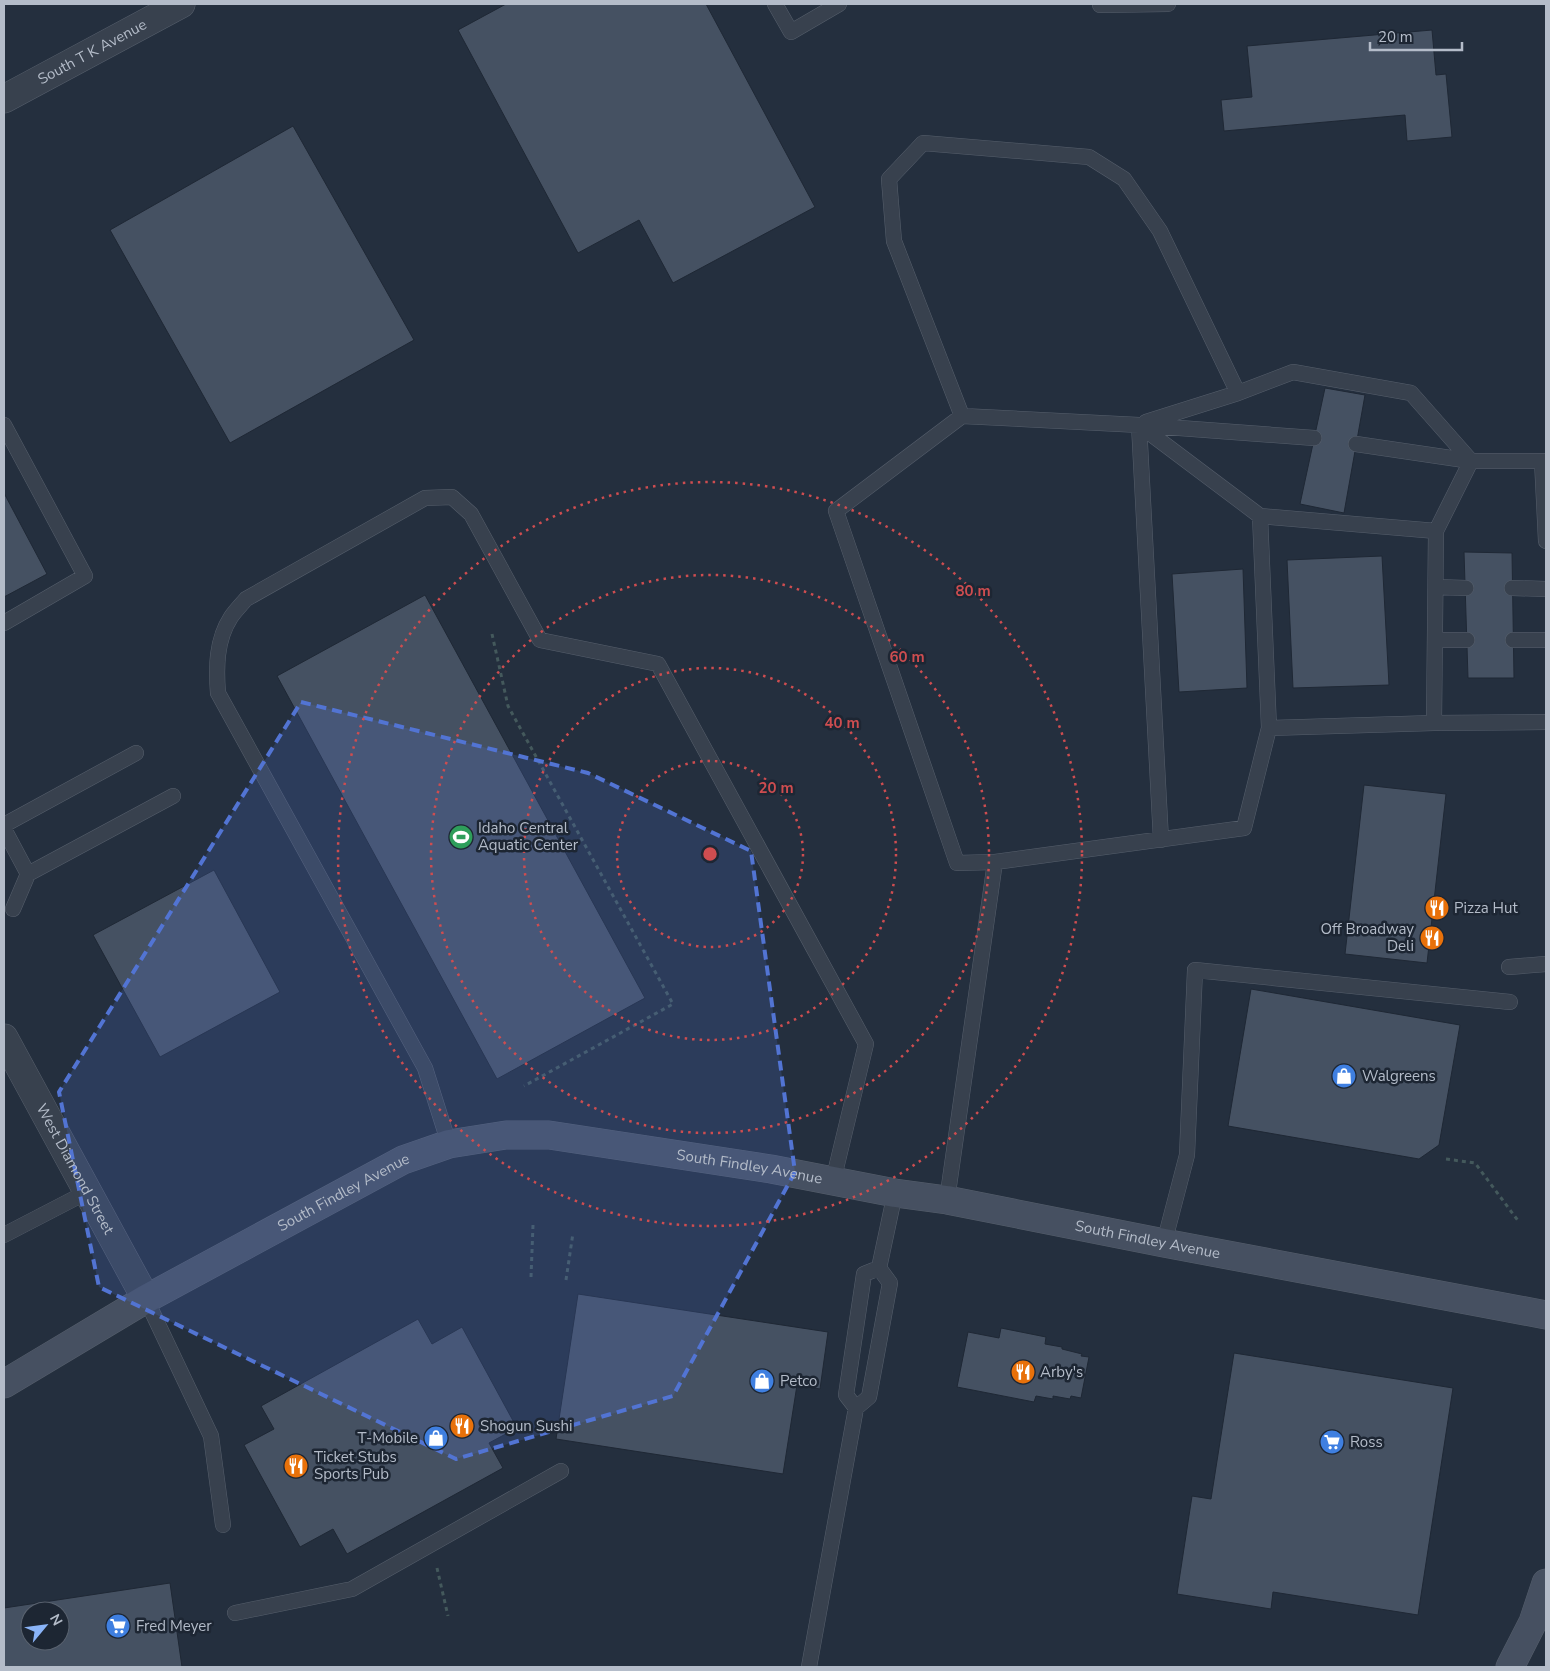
<svg xmlns="http://www.w3.org/2000/svg" width="1550" height="1671" font-family="'Nunito Sans',sans-serif">
<style>
.building{fill:#455162;stroke:#1f2835;fill-rule:evenodd}
.lines{fill:none;stroke-linecap:round;stroke-linejoin:round}
.lane-casing{stroke:#565f6c;stroke-width:16}
.street-casing{stroke:#565f6c;stroke-width:29}
.secondary-casing{stroke:#565f6c;stroke-width:29}
.path{stroke:#44595c;stroke-width:3;stroke-dasharray:4 4;stroke-linecap:butt}
.lane{stroke:#38414e;stroke-width:15}
.street{stroke:#38414e;stroke-width:28}
.secondary{stroke:#465061;stroke-width:28}
.marked{fill:#5274d3;fill-opacity:0.2;stroke:#5274d3;stroke-width:4;stroke-dasharray:10 6;stroke-linejoin:round}
.ring{fill:none;stroke:#ce4d50;stroke-width:2.5;stroke-dasharray:2.5 5}
.labels{text-anchor:middle;dominant-baseline:central;stroke-width:5;stroke-linejoin:round;paint-order:stroke}
.street-label{font-size:15px;fill:#b4bcc9;stroke:#1d2633}
.poi-label{font-size:15px;fill:#b4bcc9;stroke:#1d2633;text-anchor:start}
.centre{fill:#ce4d50;stroke:#1d2633;stroke-width:2.5}
.ring-label{font-size:15px;text-anchor:middle;font-weight:bold;fill:#ce4d50;stroke:#1d2633;stroke-width:5;stroke-linejoin:round;paint-order:stroke}
</style>
<rect width="100%" height="100%" fill="#242f3e"/>
<path class="building" d="M 506,4 L 706,4 L 815,207 L 673,283 L 639,220 L 578,253 L 458,30 Z
M 1432,30 L 1436,75 L 1446,74 L 1452,137 L 1407,141 L 1405,115 L 1224,131 L 1221,100 L 1252,97 L 1247,46 Z
M 293,126 L 414,340 L 230,443 L 110,230 Z
M 1325,388 L 1365,395 L 1344,513 L 1300,504 Z
M 4,493 L 47,574 L 4,597 Z
M 1464,552 L 1512,553 L 1514,678 L 1468,678 Z
M 1382,556 L 1389,685 L 1293,688 L 1287,560 Z
M 1243,569 L 1247,688 L 1179,692 L 1172,574 Z
M 425,595 L 645,998 L 497,1079 L 277,676 Z
M 1364,785 L 1446,794 L 1427,963 L 1345,954 Z
M 214,870 L 280,992 L 160,1057 L 93,935 Z
M 1251,989 L 1460,1025 L 1439,1145 L 1419,1159 L 1228,1126 Z
M 578,1294 L 828,1332 L 820,1389 L 797,1385 L 783,1474 L 556,1439 Z
M 418,1319 L 432,1344 L 462,1327 L 517,1428 L 489,1443 L 503,1468 L 347,1554 L 333,1529 L 300,1547 L 244,1445 L 274,1429 L 261,1406 Z
M 1001,1328 L 1046,1337 L 1045,1344 L 1062,1347 L 1062,1349 L 1082,1354 L 1081,1356 L 1089,1357 L 1081,1398 L 1071,1396 L 1070,1399 L 1053,1396 L 1053,1399 L 1036,1396 L 1034,1402 L 957,1387 L 968,1332 L 999,1338 Z
M 1234,1353 L 1453,1388 L 1418,1615 L 1273,1592 L 1271,1609 L 1177,1594 L 1192,1496 L 1211,1499 Z
M 170,1583 L 182,1667 L 4,1667 L 4,1608 ZM 30,1611 L 60,1611 L 60,1641 L 30,1641 Z"/>
<g class="lines">
<defs>
<path id="lane" d="M 775,4 L 791,32 L 839,4
M 1100,5 L 1168,4
M 962,416 L 894,241 L 889,179 L 923,143 L 1089,157 L 1124,179 L 1160,231 L 1238,393
M 1146,422 L 1238,393 L 1293,372 L 1411,393 L 1471,461
M 4,425 L 85,576 L 4,623
M 1139,425 L 1161,840
M 1139,425 L 1260,516 L 1436,531
M 1356,444 L 1471,461
M 1542,461 L 1546,541
M 1260,516 L 1269,728 L 1244,828 L 995,862 L 957,863 L 836,511 L 962,416 L 1139,425 L 1314,438
M 1436,587 L 1466,588
M 1512,588 L 1546,589
M 1435,640 L 1467,640
M 1513,640 L 1546,640
M 1434,723 L 1436,531 L 1471,461 L 1546,461
M 1269,728 L 1434,723 L 1546,722
M 4,825 L 136,753
M 4,829 L 28,874
M 13,909 L 28,874 L 173,796
M 1509,967 L 1546,964
M 449,1144 L 425,1068 L 218,693 C 216,668 216,640 231,617 C 235,611 241,605 246,599 L 425,498 L 452,497 L 471,514 L 540,640 L 658,664 L 866,1044 L 833,1181
M 947,1200 L 995,862
M 4,1235 L 87,1192
M 1164,1243 L 1187,1155 L 1195,970 L 1510,1002
M 879,1268 L 864,1274 L 846,1395 L 856,1408 L 869,1397 L 890,1283 L 879,1268 L 895,1193
M 146,1299 L 211,1436 L 223,1525
M 235,1613 L 352,1589 L 561,1471
M 809,1667 L 856,1408"/>
<g id="street">
<path id="s1" d="M 4,99 L 181,4"/>
<path id="s2" d="M 4,1038 L 146,1299"/>
</g>
<g id="secondary">
<path id="s3" d="M 4,1384 L 146,1299 L 403,1160 L 449,1144 L 506,1135 L 549,1135 L 771,1169 L 895,1193 L 947,1200 L 1164,1243 L 1546,1315"/>
<path d="M 1510,1667 L 1533,1622 L 1546,1583"/>
</g>
</defs>
<use href="#lane" class="lane-casing"/>
<use href="#street" class="street-casing"/>
<use href="#secondary" class="secondary-casing"/>
<path class="path" d="M 492,634 L 508,706 L 673,1004 L 524,1086
M 1446,1159 L 1475,1163 L 1519,1222
M 531,1277 L 533,1225
M 566,1280 L 573,1233
M 437,1568 L 448,1616"/>
<use href="#lane" class="lane"/>
<use href="#street" class="street"/>
<use href="#secondary" class="secondary"/>
</g>
<path class="marked" d="M 301,702 L 588,773 L 751,851 L 795,1172 L 673,1396 L 456,1459 L 99,1287 L 59,1092 Z"/>
<g class="ring">
<circle cx="710" cy="854" r="93"/>
<circle cx="710" cy="854" r="186"/>
<circle cx="710" cy="854" r="279"/>
<circle cx="710" cy="854" r="372"/>
</g>
<defs>
<symbol id="stadium-disc" viewBox="-11 -11 22 22"><circle r="9.5" fill="#2e9e5b" stroke="#1d2633"/><path d="M0-5a6.5 5 0 1 0 0 10a6.5 5 0 1 0 0-10ZM-3.5-1.8h7v3.6h-7Z" fill="#fff"/></symbol>
<symbol id="restaurant-disc" viewBox="-11 -11 22 22"><circle r="9.5" fill="#e8710a" stroke="#1d2633"/><path d="M-5-6h1v4h1v-4h1v4h1v-4h1v5L-1.5 .5V6h-2V.5L-5-1ZM5-6V6H3V1.5H1.5Q1.5-4 5-6Z" fill="#fff"/></symbol>
<symbol id="shop-disc" viewBox="-11 -11 22 22"><circle r="9.5" fill="#3f7fe0" stroke="#1d2633"/><path d="M-5-2.5h2.3a2.7 3.5 0 0 1 5.4 0H5L5.5 6h-11ZM-1.5-2.5h3a1.5 2.3 0 0 0-3 0Z" fill="#fff"/></symbol>
<symbol id="supermarket-disc" viewBox="-11 -11 22 22"><circle r="9.5" fill="#3f7fe0" stroke="#1d2633"/><path d="M-6-5.5h2.5l.6 2H6L4.5 2H-2.5L-4.4-4H-6ZM-1.5 3.2a1.3 1.3 0 1 0 .1 0ZM3 3.2a1.3 1.3 0 1 0 .1 0Z" fill="#fff"/></symbol>
</defs>
<g fill-rule="evenodd">
<use href="#stadium-disc" x="447" y="823" width="28" height="28"/>
<use href="#restaurant-disc" x="1423" y="894" width="28" height="28"/>
<use href="#restaurant-disc" x="1418" y="924" width="28" height="28"/>
<use href="#shop-disc" x="1330" y="1062" width="28" height="28"/>
<use href="#restaurant-disc" x="1009" y="1358" width="28" height="28"/>
<use href="#shop-disc" x="748" y="1367" width="28" height="28"/>
<use href="#restaurant-disc" x="448" y="1412" width="28" height="28"/>
<use href="#shop-disc" x="422" y="1424" width="28" height="28"/>
<use href="#supermarket-disc" x="1318" y="1428" width="28" height="28"/>
<use href="#restaurant-disc" x="282" y="1452" width="28" height="28"/>
<use href="#supermarket-disc" x="104" y="1612" width="28" height="28"/>
</g>
<g class="labels">
<g class="street-label">
<text stroke="none"><textPath href="#s1" startOffset="100">South T K Avenue</textPath></text>
<text stroke="none"><textPath href="#s3" startOffset="810">South Findley Avenue</textPath></text>
<text stroke="none"><textPath href="#s2" startOffset="149">West Diamond Street</textPath></text>
<text stroke="none"><textPath href="#s3" startOffset="390">South Findley Avenue</textPath></text>
<text stroke="none"><textPath href="#s3" startOffset="1215">South Findley Avenue</textPath></text>
</g>
<g class="poi-label">
<text x="478" y="828">Idaho Central<tspan x="478" dy="17">Aquatic Center</tspan></text>
<text x="1454" y="908">Pizza Hut</text>
<text x="1414" y="929" text-anchor="end">Off Broadway<tspan x="1414" dy="17">Deli</tspan></text>
<text x="1362" y="1076">Walgreens</text>
<text x="1040" y="1372">Arby's</text>
<text x="780" y="1381">Petco</text>
<text x="480" y="1426">Shogun Sushi</text>
<text x="418" y="1438" text-anchor="end">T-Mobile</text>
<text x="1350" y="1442">Ross</text>
<text x="314" y="1457">Ticket Stubs<tspan x="314" dy="17">Sports Pub</tspan></text>
<text x="136" y="1626">Fred Meyer</text>
</g>
</g>
<circle cx="710" cy="854" r="8" class="centre"/>
<g class="ring-label">
<text x="973" y="596">80 m</text>
<text x="907" y="662">60 m</text>
<text x="842" y="728">40 m</text>
<text x="776" y="793">20 m</text>
</g>
<rect width="1550" height="1671" fill="none" stroke="#b4bcc9" stroke-width="10"/>
<g transform="translate(45 1626) rotate(61)"><circle r="24" fill="#1d2633" stroke="#59626f"/>
<path d="M0-4L9 19L0 12L-9 19Z" fill="#8ab4f8"/>
<text y="-8" font-size="14" font-weight="bold" text-anchor="middle" fill="#b4bcc9">N</text>
</g>
<path d="M1370 42v8h92v-8" fill="none" stroke="#b4bcc9" stroke-width="2.5"/>
<text x="1378" y="42" font-size="15" fill="#b4bcc9" stroke="#1d2633" stroke-width="4" paint-order="stroke">20 m</text>
</svg>
